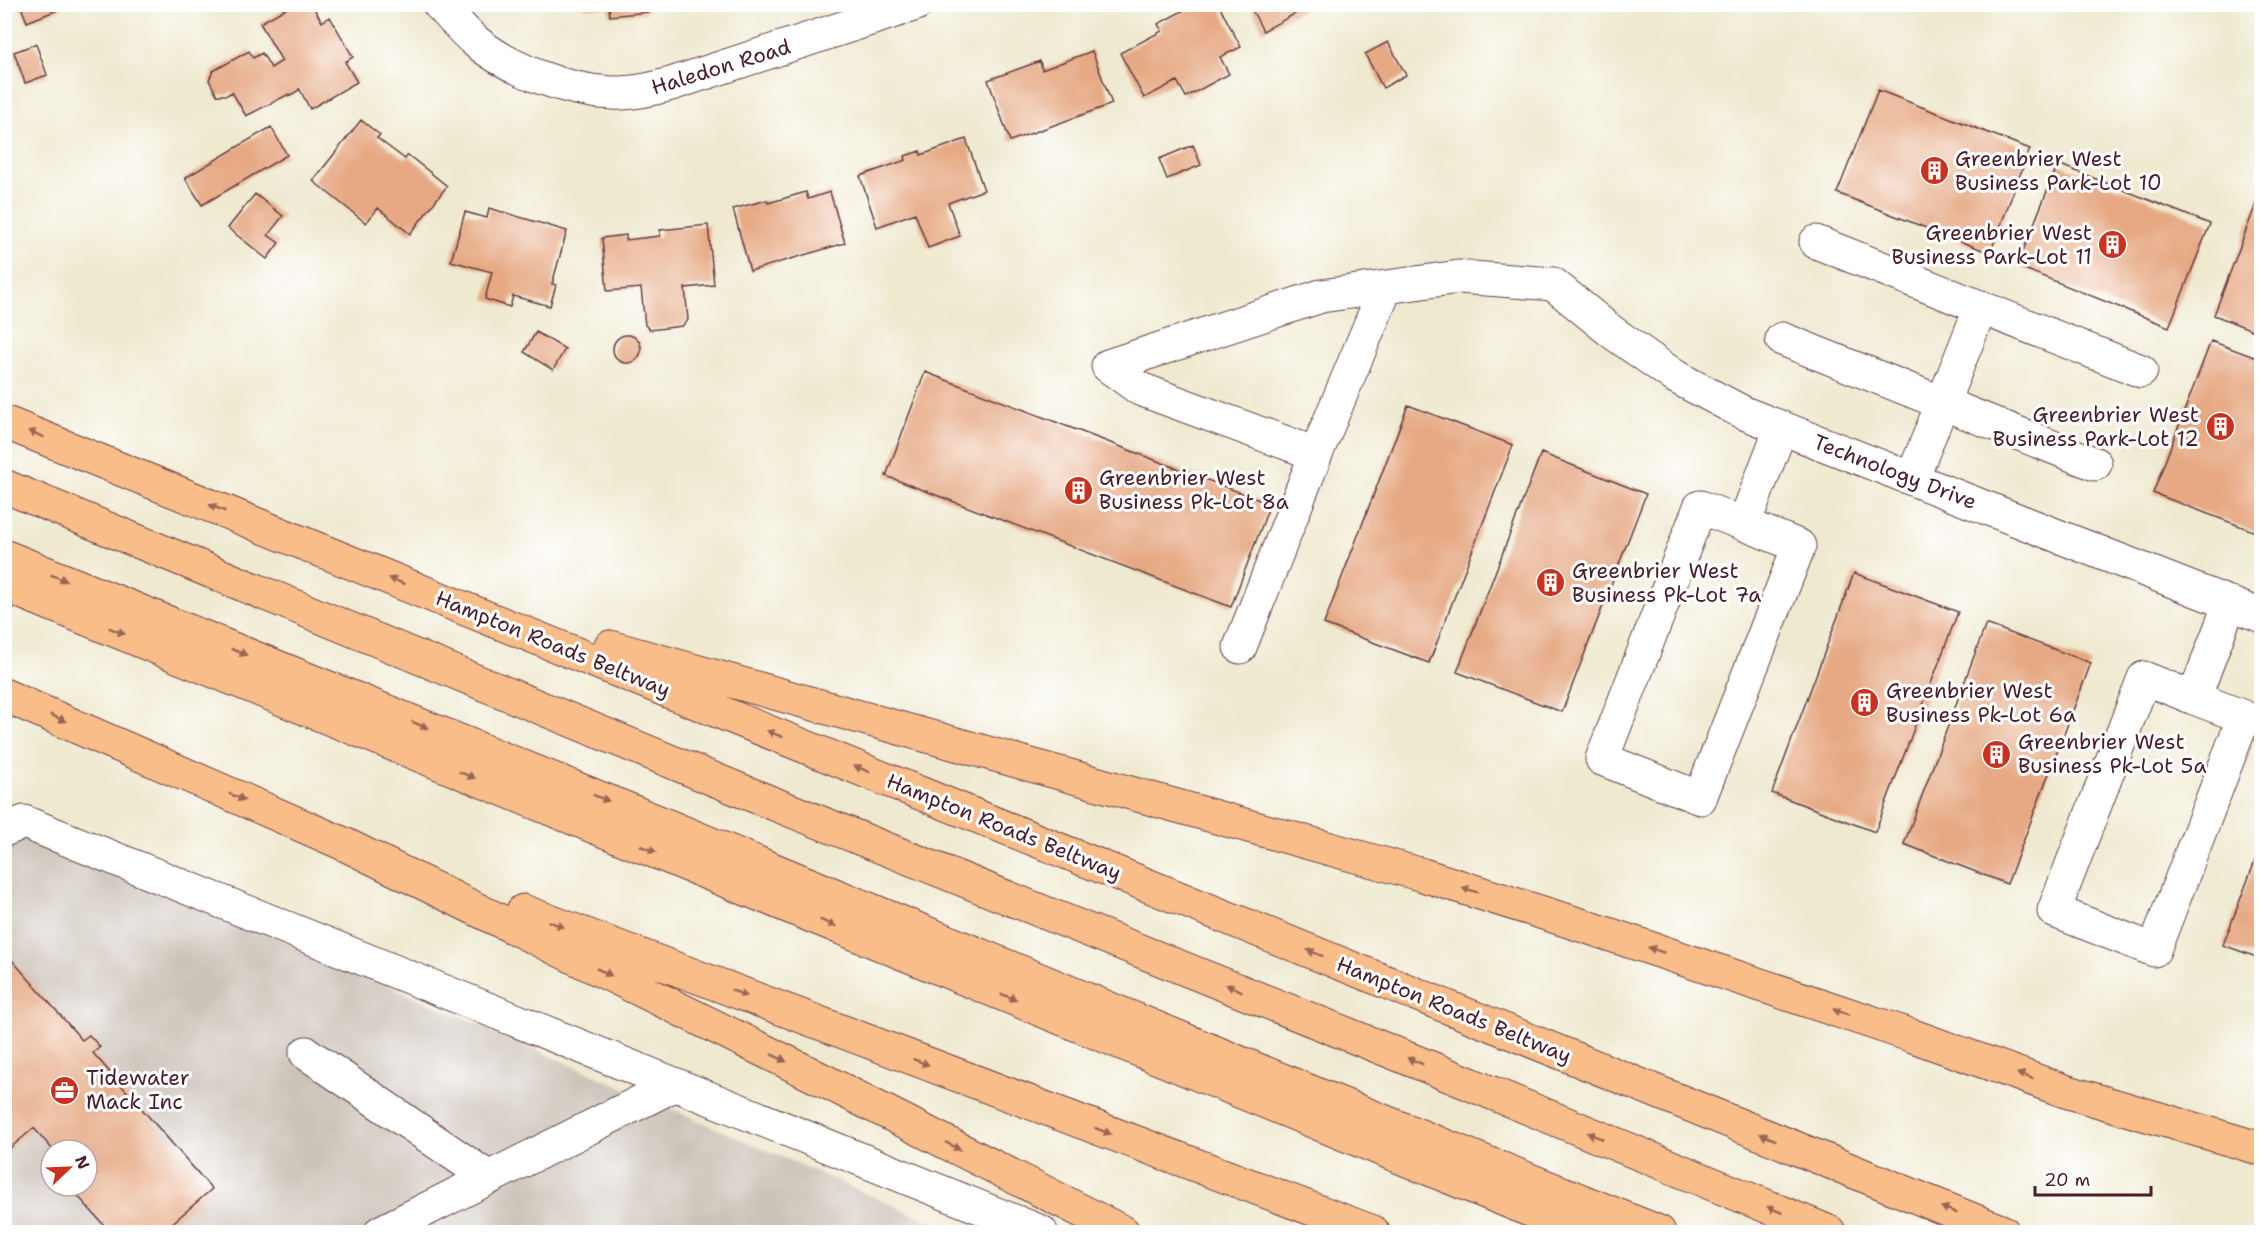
<svg xmlns="http://www.w3.org/2000/svg" width="2266" height="1237" font-family="'Shantell Sans',sans-serif">
<style>
.industrial{fill:#cbc3b8;fill-rule:evenodd}
.building{fill:#e6a983}
.lines{fill:none;stroke-linecap:round;stroke-linejoin:round}
.minor-casing{stroke:#633d44;stroke-width:35}
.highway-casing{stroke:#633d44;stroke-width:35}
.minor{stroke:#fff;stroke-width:33}
.highway{stroke:#f8bd89;stroke-width:33}
.oneway{fill:#986655}
.labels{text-anchor:middle;dominant-baseline:central;stroke-width:6;stroke-linejoin:round;paint-order:stroke}
.street-label{font-size:21px;fill:#4a1f2b;stroke:#fff}
.poi-label{font-size:21px;fill:#4a1f2b;stroke:#fff;text-anchor:start}
</style>
<rect width="100%" height="100%" fill="#fff"/>
<filter id="ink" filterUnits="userSpaceOnUse"><feTurbulence type="fractalNoise" baseFrequency=".0167" numOctaves="2"/><feDisplacementMap in="SourceGraphic" scale="12" xChannelSelector="R" yChannelSelector="G"/><feConvolveMatrix kernelMatrix="1 2 1 2 8 2 1 2 1" color-interpolation-filters="sRGB"/></filter>
<filter id="wash" filterUnits="userSpaceOnUse"><feTurbulence type="fractalNoise" baseFrequency=".008" numOctaves="4" result="noise"/><feDisplacementMap in="SourceGraphic" scale="24" xChannelSelector="R" yChannelSelector="G"/><feGaussianBlur stdDeviation="1.35" result="paint"/><feColorMatrix in="noise" values="0 0 0 0 0 0 0 0 0 0 0 0 0 0 0 0 0 1.4 0 .05"/><feComposite in="paint" operator="in"/></filter>
<g filter="url(#wash)">
<rect width="100%" height="100%" fill="#efe9cf"/>
<path class="industrial" d="M 5,818 L 954,1232 L 5,1232 ZM 51,1150 L 87,1150 L 87,1186 L 51,1186 Z"/>
<g id="blocks">
<path class="building" d="M 20,4 L 59,4 L 60,9 L 27,22 Z
M 584,4 L 647,4 L 648,12 L 610,16 L 609,7 L 585,9 Z
M 1186,4 L 1218,4 L 1241,47 L 1220,57 L 1229,74 L 1186,97 L 1177,81 L 1144,98 L 1120,53 L 1162,31 L 1158,24 L 1188,8 Z
M 1249,4 L 1313,4 L 1263,31 Z
M 292,5 L 312,5 L 322,22 L 330,17 L 353,57 L 345,62 L 357,82 L 310,109 L 299,88 L 299,90 L 289,96 L 289,94 L 246,116 L 232,92 L 227,95 L 217,95 L 209,80 L 213,71 L 249,51 L 253,58 L 262,53 L 271,68 L 282,61 L 260,23 Z
M 1388,42 L 1406,75 L 1383,88 L 1365,54 Z
M 36,44 L 47,75 L 25,83 L 14,52 Z
M 1092,51 L 1112,104 L 1010,141 L 988,80 L 1040,61 L 1042,70 Z
M 1878,90 L 2030,149 L 1990,253 L 1837,193 Z
M 361,120 L 380,135 L 377,138 L 405,159 L 408,155 L 447,186 L 410,234 L 378,208 L 366,223 L 313,181 Z
M 271,127 L 287,155 L 202,205 L 185,178 Z
M 966,139 L 984,190 L 948,203 L 960,236 L 928,248 L 915,213 L 877,227 L 860,176 L 906,160 L 905,156 L 920,151 L 921,155 Z
M 1193,145 L 1201,165 L 1167,179 L 1159,159 Z
M 2058,164 L 2210,224 L 2169,327 L 2017,266 Z
M 2261,191 L 2262,191 L 2262,334 L 2214,315 Z
M 806,192 L 808,199 L 830,192 L 845,243 L 750,271 L 733,209 L 767,200 L 768,203 Z
M 255,194 L 283,216 L 268,235 L 279,243 L 267,259 L 228,228 Z
M 489,208 L 567,231 L 552,284 L 556,285 L 550,306 L 513,296 L 510,307 L 485,299 L 492,272 L 451,261 L 465,212 L 487,218 Z
M 708,225 L 714,285 L 685,288 L 688,320 L 682,326 L 650,330 L 645,325 L 641,288 L 607,291 L 602,238 L 626,235 L 626,240 L 660,236 L 660,230 Z
M 536,332 L 565,349 L 553,370 L 524,352 Z
M613 349a14 14 0 1 1 28 0a14 14 0 1 1-28 0Z
M 2211,341 L 2262,360 L 2262,523 L 2258,533 L 2153,493 Z
M 925,372 L 1270,504 L 1231,607 L 886,476 Z
M 1408,405 L 1513,445 L 1429,663 L 1324,624 Z
M 1541,453 L 1646,494 L 1562,712 L 1457,672 Z
M 1854,573 L 1958,612 L 1875,832 L 1772,793 Z
M 1986,624 L 2091,663 L 2007,884 L 1904,844 Z
M 2261,845 L 2262,845 L 2262,959 L 2223,945 Z
M 4,951 L 82,1040 L 89,1035 L 100,1047 L 93,1053 L 212,1189 L 162,1232 L 110,1232 L 69,1186 L 87,1186 L 87,1150 L 53,1150 L 34,1128 L 4,1153 Z"/>
</g>
</g>
<g filter="url(#ink)">
<use href="#blocks" fill-opacity="0" stroke="#633d44" stroke-width="1.5"/>
<g class="lines">
<defs>
<path id="minor" d="M 439,4 C 451,16 462,30 475,41 C 511,70 566,91 612,93 C 632,94 652,89 671,84 L 916,4
M 1816,242 L 2141,371
M 1386,287 L 1316,454 L 1140,389 L 1108,366 L 1321,296 L 1459,277 L 1553,284 L 1612,332 L 1676,377 L 1744,413 L 2262,616
M 1782,339 L 2095,464
M 1912,479 L 1981,307
M 1744,524 L 1799,546 L 1700,798 L 1602,759 L 1700,507 L 1744,524 L 1781,428
M 1240,647 L 1316,454
M 2194,698 L 2244,717 L 2154,950 L 2054,911 L 2144,678 L 2194,698 L 2230,603
M 4,830 L 24,822 L 1041,1232
M 306,1053 L 489,1178
M 381,1232 L 674,1085"/>
<path id="highway" d="M 4,422 L 2003,1232
M 4,486 L 752,795 L 1424,1065 L 1829,1232
M 4,556 L 622,807 L 1311,1092 L 1659,1232
M 4,585 L 1583,1232
M 610,647 L 1423,875 L 1581,925 L 1913,1036 L 2065,1091 L 2262,1149
M 4,695 L 344,844 L 793,1065 L 1123,1232
M 523,911 L 1373,1232"/>
</defs>
<use href="#minor" class="minor-casing"/>
<use href="#highway" class="highway-casing"/>
<use href="#minor" class="minor"/>
<use href="#highway" class="highway"/>
</g>
<defs><path id="oneway-solid" d="M-6-.8H1V-3.2L6.5 0L1 3.2V.8H-6Z" transform="scale(1.5)"/></defs>
<g class="oneway">
<use href="#oneway-solid" transform="translate(36 434) rotate(-158)"/>
<use href="#oneway-solid" transform="translate(217 508) rotate(-158)"/>
<use href="#oneway-solid" transform="translate(59 578) rotate(22)"/>
<use href="#oneway-solid" transform="translate(397 581) rotate(-158)"/>
<use href="#oneway-solid" transform="translate(117 631) rotate(22)"/>
<use href="#oneway-solid" transform="translate(239 652) rotate(22)"/>
<use href="#oneway-solid" transform="translate(58 718) rotate(24)"/>
<use href="#oneway-solid" transform="translate(420 725) rotate(22)"/>
<use href="#oneway-solid" transform="translate(775 734) rotate(-158)"/>
<use href="#oneway-solid" transform="translate(862 769) rotate(-158)"/>
<use href="#oneway-solid" transform="translate(467 775) rotate(22)"/>
<use href="#oneway-solid" transform="translate(237 797) rotate(24)"/>
<use href="#oneway-solid" transform="translate(601 798) rotate(22)"/>
<use href="#oneway-solid" transform="translate(648 849) rotate(22)"/>
<use href="#oneway-solid" transform="translate(1470 890) rotate(-163)"/>
<use href="#oneway-solid" transform="translate(828 923) rotate(22)"/>
<use href="#oneway-solid" transform="translate(556 924) rotate(21)"/>
<use href="#oneway-solid" transform="translate(1656 950) rotate(-161)"/>
<use href="#oneway-solid" transform="translate(1315 953) rotate(-158)"/>
<use href="#oneway-solid" transform="translate(604 972) rotate(26)"/>
<use href="#oneway-solid" transform="translate(1234 988) rotate(-158)"/>
<use href="#oneway-solid" transform="translate(739 993) rotate(21)"/>
<use href="#oneway-solid" transform="translate(1009 997) rotate(22)"/>
<use href="#oneway-solid" transform="translate(1841 1012) rotate(-161)"/>
<use href="#oneway-solid" transform="translate(779 1058) rotate(26)"/>
<use href="#oneway-solid" transform="translate(1415 1061) rotate(-158)"/>
<use href="#oneway-solid" transform="translate(921 1062) rotate(21)"/>
<use href="#oneway-solid" transform="translate(2025 1076) rotate(-160)"/>
<use href="#oneway-solid" transform="translate(1103 1131) rotate(21)"/>
<use href="#oneway-solid" transform="translate(1595 1136) rotate(-158)"/>
<use href="#oneway-solid" transform="translate(1768 1137) rotate(-158)"/>
<use href="#oneway-solid" transform="translate(953 1146) rotate(27)"/>
<use href="#oneway-solid" transform="translate(1775 1210) rotate(-158)"/>
<use href="#oneway-solid" transform="translate(1949 1210) rotate(-158)"/>
</g>
</g>
<defs>
<symbol id="building-disc" viewBox="-11 -11 22 22"><circle r="9.5" fill="#c8321e" stroke="#fff"/><path d="M-4-6H4V6H1V3H-1V6H-4ZM-2.5-4.3h1.7v1.8h-1.7ZM.8-4.3h1.7v1.8H.8ZM-2.5-1h1.7V.8h-1.7ZM.8-1h1.7V.8H.8Z" fill="#fff"/></symbol>
<symbol id="office-disc" viewBox="-11 -11 22 22"><circle r="9.5" fill="#c8321e" stroke="#fff"/><path d="M-6-3h4V-5.5h4V-3h4V5H-6ZM-1-4.5V-3h2v-1.5ZM-6 0V1H6V0Z" fill="#fff"/></symbol>
</defs>
<g fill-rule="evenodd">
<use href="#building-disc" x="1918" y="154" width="33" height="33"/>
<use href="#building-disc" x="2096" y="228" width="33" height="33"/>
<use href="#building-disc" x="2204" y="410" width="33" height="33"/>
<use href="#building-disc" x="1062" y="474" width="33" height="33"/>
<use href="#building-disc" x="1534" y="566" width="33" height="33"/>
<use href="#building-disc" x="1848" y="686" width="33" height="33"/>
<use href="#building-disc" x="1980" y="738" width="33" height="33"/>
<use href="#office-disc" x="48" y="1074" width="33" height="33"/>
</g>
<g class="labels">
<g class="street-label">
<text transform="translate(721 67) rotate(-17)">Haledon Road</text>
<text transform="translate(1895 472) rotate(21)">Technology Drive</text>
<text transform="translate(553 644) rotate(22)">Hampton Roads Beltway</text>
<text transform="translate(1004 827) rotate(22)">Hampton Roads Beltway</text>
<text transform="translate(1454 1010) rotate(22)">Hampton Roads Beltway</text>
</g>
<g class="poi-label">
<text x="1955" y="159">Greenbrier West<tspan x="1955" dy="24">Business Park-Lot 10</tspan></text>
<text x="2092" y="233" text-anchor="end">Greenbrier West<tspan x="2092" dy="24">Business Park-Lot 11</tspan></text>
<text x="2199" y="415" text-anchor="end">Greenbrier West<tspan x="2199" dy="24">Business Park-Lot 12</tspan></text>
<text x="1099" y="478">Greenbrier West<tspan x="1099" dy="24">Business Pk-Lot 8a</tspan></text>
<text x="1572" y="571">Greenbrier West<tspan x="1572" dy="24">Business Pk-Lot 7a</tspan></text>
<text x="1886" y="691">Greenbrier West<tspan x="1886" dy="24">Business Pk-Lot 6a</tspan></text>
<text x="2018" y="742">Greenbrier West<tspan x="2018" dy="24">Business Pk-Lot 5a</tspan></text>
<text x="86" y="1078">Tidewater<tspan x="86" dy="24">Mack Inc</tspan></text>
</g>
</g>
<rect width="2266" height="1237" fill="none" stroke="#fff" stroke-width="24"/>
<g transform="translate(69 1168) rotate(67)"><circle r="28" fill="#ffffff" stroke="#b7a5aa" stroke-width="1.5"/>
<path d="M0-4.5L10 22L0 15L-10 22Z" fill="#c8321e"/>
<text y="-9" font-size="16" font-weight="bold" text-anchor="middle" fill="#4a1f2b">N</text>
</g>
<path d="M2035 1186v9h116v-9" fill="none" stroke="#4a1f2b" stroke-width="3"/>
<text x="2044" y="1186" font-size="18" fill="#4a1f2b" stroke="#ffffff" stroke-width="4.5" paint-order="stroke">20 m</text>
</svg>
